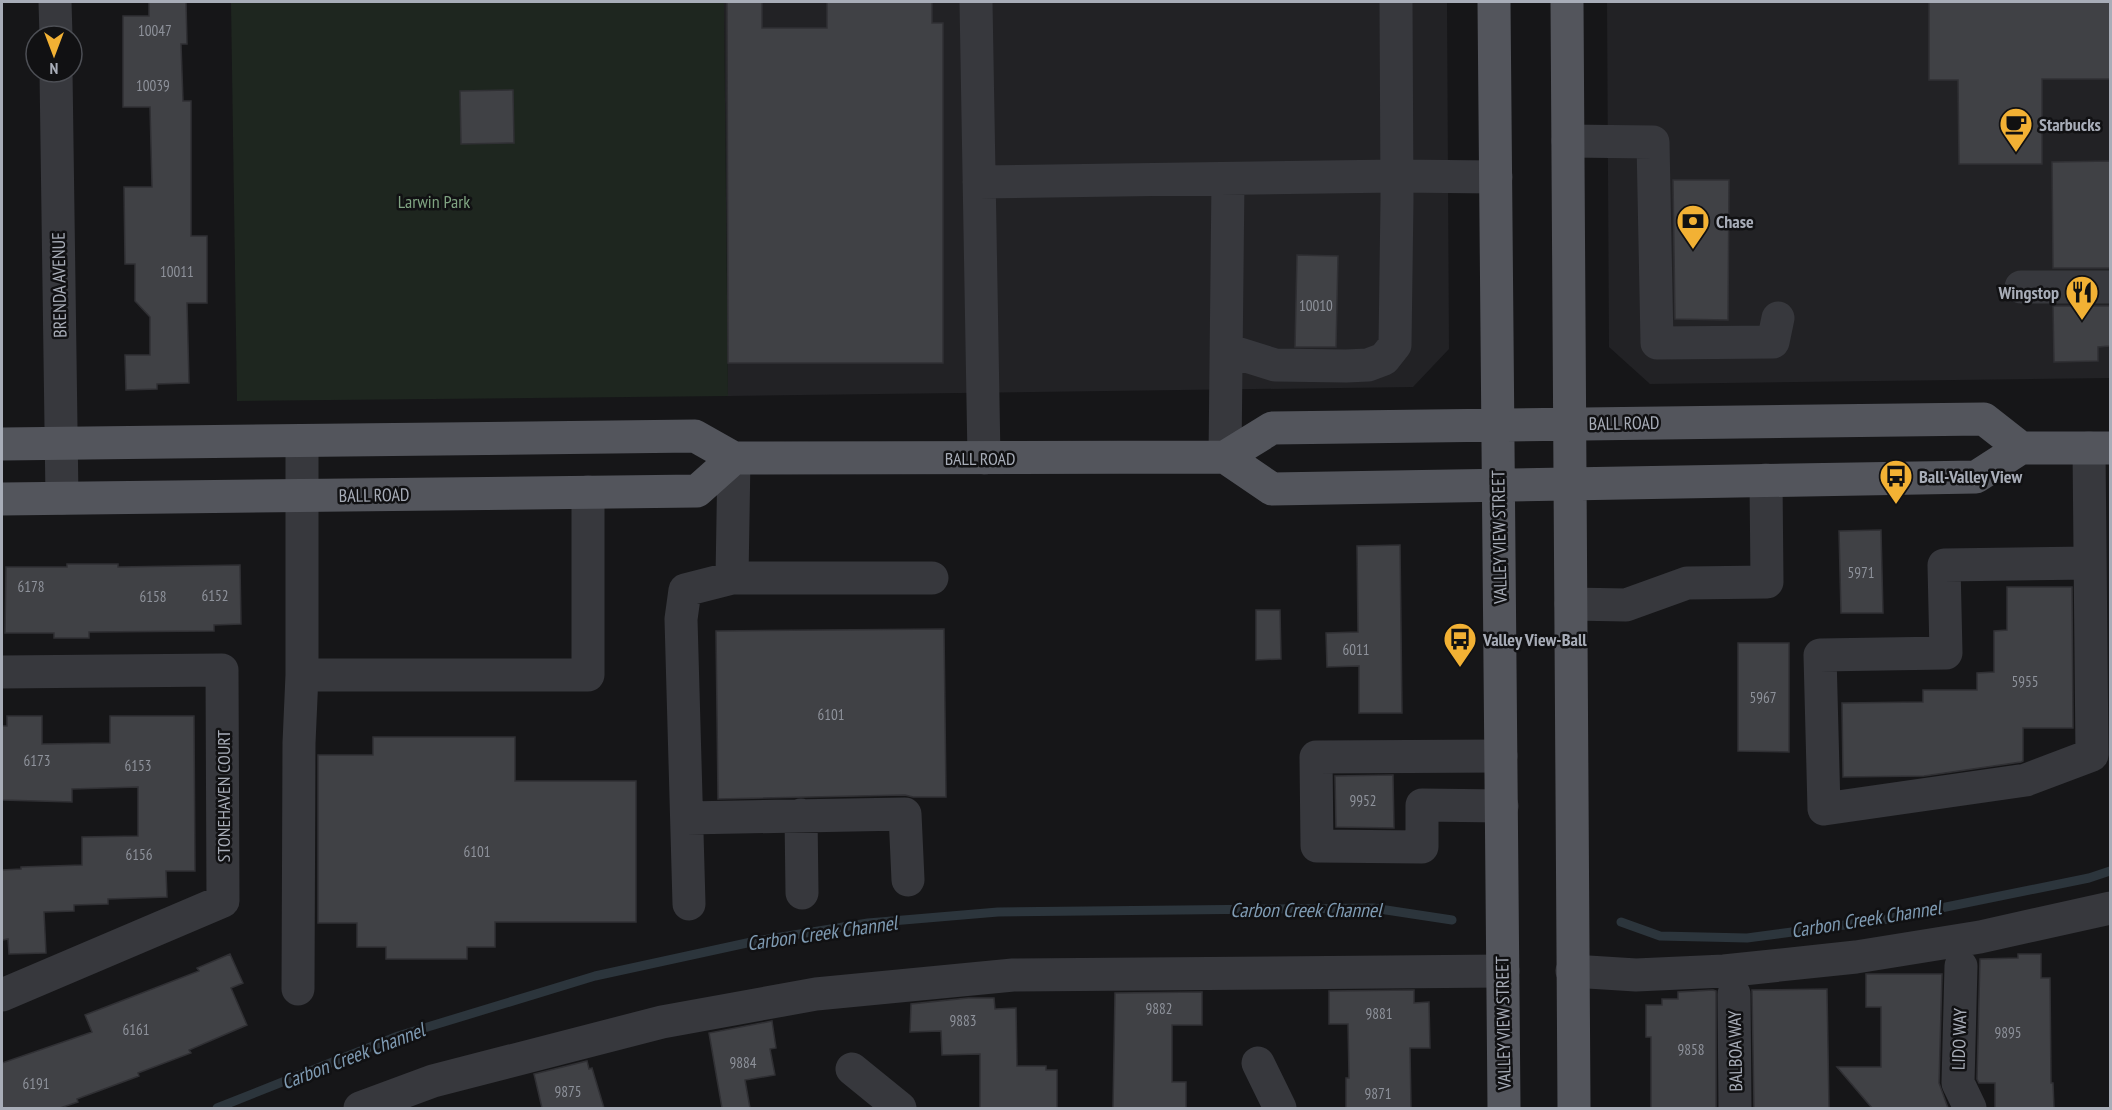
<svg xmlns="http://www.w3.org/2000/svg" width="2112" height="1110" font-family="'PT Sans Narrow',sans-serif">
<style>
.built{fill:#222225}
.green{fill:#1e261f}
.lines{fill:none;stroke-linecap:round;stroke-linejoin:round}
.stream{stroke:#2c353c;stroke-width:9}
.building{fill:#404145;stroke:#303034;stroke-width:1.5}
.minor{stroke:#37383d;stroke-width:33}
.major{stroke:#53555c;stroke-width:33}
.labels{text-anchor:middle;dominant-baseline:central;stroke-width:5;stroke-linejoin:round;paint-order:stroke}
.number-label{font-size:15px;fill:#8e929b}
.poi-label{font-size:18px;font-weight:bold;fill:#a8adb8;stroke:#111113;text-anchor:start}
.park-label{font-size:18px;fill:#7fa381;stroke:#111113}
.street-label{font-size:18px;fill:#a8adb8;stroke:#111113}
.water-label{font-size:20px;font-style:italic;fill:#7f9bb3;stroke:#111113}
</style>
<rect width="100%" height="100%" fill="#161618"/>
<path class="built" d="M 724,2 L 1447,2 L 1449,349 L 1413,387 L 728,396 Z
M 1607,2 L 2110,2 L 2110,378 L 1650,384 L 1609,347 Z"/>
<path class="green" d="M 231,2 L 724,2 L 728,396 L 237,401 Z"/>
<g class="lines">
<path class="stream" d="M 1621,922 L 1660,936 L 1747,938 L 1882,920 L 2089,878 L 2110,871
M 217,1108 L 398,1036 L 595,976 L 756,941 L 868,923 L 998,912 L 1373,908 L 1452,920"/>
</g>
<path class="building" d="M 149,2 L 186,2 L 187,44 L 181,44 L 183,101 L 191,101 L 191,236 L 207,236 L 207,303 L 187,303 L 189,383 L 157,384 L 157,389 L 126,390 L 125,355 L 150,355 L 150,317 L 135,301 L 135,264 L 125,264 L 124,187 L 152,187 L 150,107 L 123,107 L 123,16 L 149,16 Z
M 727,2 L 762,2 L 762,28 L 827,28 L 827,2 L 932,2 L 932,23 L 943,23 L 943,363 L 728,363 Z
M 1929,2 L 2110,2 L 2110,79 L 2042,79 L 2042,164 L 1959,164 L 1958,80 L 1929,80 Z
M 513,90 L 514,143 L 461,144 L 460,91 Z
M 2110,161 L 2110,268 L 2053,268 L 2052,162 Z
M 1673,180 L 1729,180 L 1728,320 L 1675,319 Z
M 1297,255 L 1338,256 L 1336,347 L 1295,347 Z
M 2053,306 L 2110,306 L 2110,346 L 2098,347 L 2098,361 L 2054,362 Z
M 1881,530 L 1883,613 L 1841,613 L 1839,531 Z
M 1400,545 L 1402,713 L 1359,713 L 1359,666 L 1327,667 L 1326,633 L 1358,632 L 1357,546 Z
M 67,564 L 118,564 L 118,567 L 240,565 L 241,624 L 214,625 L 214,631 L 89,632 L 89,638 L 54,638 L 54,633 L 5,633 L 6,567 L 67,567 Z
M 2007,587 L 2072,587 L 2073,728 L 2023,728 L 2023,761 L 2021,762 L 1924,776 L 1843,777 L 1842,703 L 1923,702 L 1923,690 L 1977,690 L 1977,673 L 1994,672 L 1994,631 L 2007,630 Z
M 1256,610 L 1280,610 L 1281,659 L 1256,660 Z
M 944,629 L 946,797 L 913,797 L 905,795 L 718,799 L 716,631 Z
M 1738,643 L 1789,643 L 1789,752 L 1738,751 Z
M 7,716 L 42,716 L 42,744 L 110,743 L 110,716 L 194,716 L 195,871 L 166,871 L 167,897 L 108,899 L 108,904 L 74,905 L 74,911 L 44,912 L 46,953 L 9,954 L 8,939 L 2,940 L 2,870 L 21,869 L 21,867 L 82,865 L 82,837 L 138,836 L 138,787 L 72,789 L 72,802 L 2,800 L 2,726 L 7,726 Z
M 373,737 L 515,737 L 515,781 L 636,781 L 636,922 L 495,922 L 495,947 L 467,947 L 467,959 L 386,959 L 386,947 L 357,947 L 357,923 L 318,923 L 318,755 L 373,755 Z
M 1393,775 L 1394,828 L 1336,827 L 1335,776 Z
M 230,954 L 243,983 L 231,988 L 247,1025 L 189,1050 L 191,1053 L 138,1073 L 139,1076 L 77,1099 L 78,1102 L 60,1108 L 2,1108 L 2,1063 L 92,1032 L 85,1015 L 199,971 L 197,968 Z
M 2018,954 L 2041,954 L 2041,978 L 2050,978 L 2051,1083 L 2053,1083 L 2054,1108 L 1995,1108 L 1995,1083 L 1979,1083 L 1977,1079 L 1980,959 L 2018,958 Z
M 1866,974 L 1942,974 L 1939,1083 L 1948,1108 L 1872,1108 L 1837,1067 L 1881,1067 L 1881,1007 L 1866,1007 Z
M 1827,989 L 1829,1108 L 1754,1108 L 1752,990 Z
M 1414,990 L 1414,1003 L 1429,1002 L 1430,1048 L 1410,1048 L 1411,1108 L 1346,1108 L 1346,1078 L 1349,1078 L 1348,1024 L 1329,1024 L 1329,991 Z
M 1713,990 L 1716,991 L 1716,1108 L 1651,1108 L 1651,1037 L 1646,1037 L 1646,1005 L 1662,1005 L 1662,999 L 1678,999 L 1678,992 Z
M 1202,992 L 1202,1025 L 1172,1025 L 1172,1082 L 1186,1082 L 1186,1108 L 1113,1108 L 1115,993 Z
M 968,998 L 994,998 L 995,1009 L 1016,1008 L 1017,1066 L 1046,1066 L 1046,1070 L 1057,1070 L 1057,1108 L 980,1108 L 980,1054 L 942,1055 L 941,1031 L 910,1032 L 911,1004 Z
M 772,1021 L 776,1048 L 770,1049 L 775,1075 L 745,1080 L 750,1108 L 722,1108 L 709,1033 Z
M 587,1061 L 589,1069 L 592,1068 L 604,1108 L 542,1108 L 534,1074 Z"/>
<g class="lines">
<path class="minor" d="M 55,2 L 56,36
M 976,2 L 984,458
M 56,72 L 62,498
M 1568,141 L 1653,142 L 1657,343 L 1773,342 L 1778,318
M 979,182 L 1396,176 L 1496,177
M 2021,287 L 2110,287
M 1227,350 L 1275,365 L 1346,366 L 1368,365 L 1384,359 L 1395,345 L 1397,200 L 1396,2
M 302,441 L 302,675 L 588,675 L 588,492
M 2089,448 L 2092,755 L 2026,780 L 1824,809 L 1820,655 L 1946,653 L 1944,565 L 2090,563
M 1225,457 L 1228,179
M 732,578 L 932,578
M 1571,604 L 1626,605 L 1687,583 L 1767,582 L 1766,480
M 2,672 L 222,670 L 223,901 L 2,995
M 1501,756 L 1316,757 L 1317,846 L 1422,847 L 1422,805 L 1502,806
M 801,815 L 802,893
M 687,818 L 905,814 L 908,880
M 689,904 L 681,619 L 685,590 L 732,578 L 734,458
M 1961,966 L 1958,1083 L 1970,1108
M 1572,971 L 1636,975 L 1724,971 L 1856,957 L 1980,937 L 2110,908
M 298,989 L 299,743 L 302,675
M 1734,994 L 1735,1108
M 1258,1063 L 1280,1108
M 852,1069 L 900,1108
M 360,1108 L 433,1081 L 662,1022 L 816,994 L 1013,975 L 1503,971"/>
<path class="major" d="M 1494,2 L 1504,1108
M 1567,2 L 1574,1108
M 2,444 L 695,436 L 734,458 L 1225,457 L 1272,428 L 1984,419 L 2021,448
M 1225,457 L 1272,489 L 1976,477 L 2021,448 L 2110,448
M 2,499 L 697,491 L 734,458"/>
</g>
<defs>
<symbol id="cafe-pin" viewBox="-11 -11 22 30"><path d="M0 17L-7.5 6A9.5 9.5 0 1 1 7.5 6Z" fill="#f2b134" stroke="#111113"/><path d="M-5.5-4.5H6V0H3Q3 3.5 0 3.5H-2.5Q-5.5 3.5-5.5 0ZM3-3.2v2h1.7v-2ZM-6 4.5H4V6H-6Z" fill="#111"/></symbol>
<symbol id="bank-pin" viewBox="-11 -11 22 30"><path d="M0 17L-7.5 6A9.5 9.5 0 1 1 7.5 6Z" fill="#f2b134" stroke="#111113"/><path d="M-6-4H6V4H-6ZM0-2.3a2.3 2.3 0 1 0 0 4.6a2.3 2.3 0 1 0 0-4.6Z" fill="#111"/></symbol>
<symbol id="restaurant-pin" viewBox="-11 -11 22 30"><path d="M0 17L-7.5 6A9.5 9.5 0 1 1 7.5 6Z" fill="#f2b134" stroke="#111113"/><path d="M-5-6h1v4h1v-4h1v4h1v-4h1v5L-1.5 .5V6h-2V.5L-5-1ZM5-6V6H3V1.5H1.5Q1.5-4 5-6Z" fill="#111"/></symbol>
<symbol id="bus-pin" viewBox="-11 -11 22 30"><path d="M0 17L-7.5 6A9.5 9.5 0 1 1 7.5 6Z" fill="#f2b134" stroke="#111113"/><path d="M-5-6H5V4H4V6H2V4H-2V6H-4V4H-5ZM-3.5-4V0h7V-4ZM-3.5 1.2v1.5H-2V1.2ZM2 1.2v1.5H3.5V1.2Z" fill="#111"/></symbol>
</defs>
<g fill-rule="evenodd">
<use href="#cafe-pin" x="1997" y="105" width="38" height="52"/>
<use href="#bank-pin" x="1674" y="202" width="38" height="52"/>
<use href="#restaurant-pin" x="2063" y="273" width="38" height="52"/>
<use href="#bus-pin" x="1877" y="457" width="38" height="52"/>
<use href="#bus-pin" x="1441" y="620" width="38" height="52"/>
</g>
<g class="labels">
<g class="number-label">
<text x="155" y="30">10047</text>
<text x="153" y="85">10039</text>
<text x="177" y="271">10011</text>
<text x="1316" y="305">10010</text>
<text x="1861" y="572">5971</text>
<text x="31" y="586">6178</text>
<text x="215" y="595">6152</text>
<text x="153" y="596">6158</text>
<text x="1356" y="649">6011</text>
<text x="2025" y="681">5955</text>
<text x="1763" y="697">5967</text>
<text x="831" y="714">6101</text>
<text x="37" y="760">6173</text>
<text x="138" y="765">6153</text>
<text x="1363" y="800">9952</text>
<text x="477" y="851">6101</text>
<text x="139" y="854">6156</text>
<text x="1159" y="1008">9882</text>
<text x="1379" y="1013">9881</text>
<text x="963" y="1020">9883</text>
<text x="136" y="1029">6161</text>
<text x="2008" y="1032">9895</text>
<text x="1691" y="1049">9858</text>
<text x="743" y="1062">9884</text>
<text x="36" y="1083">6191</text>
<text x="568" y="1091">9875</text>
<text x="1378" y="1093">9871</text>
</g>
<g class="poi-label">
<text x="2039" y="124">Starbucks</text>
<text x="1716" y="221">Chase</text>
<text x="2059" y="292" text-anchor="end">Wingstop</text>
<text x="1919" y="476">Ball-Valley View</text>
<text x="1483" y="639">Valley View-Ball</text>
</g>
<g class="park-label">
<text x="434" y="201">Larwin Park</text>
</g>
<g class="street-label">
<text transform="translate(59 285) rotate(-91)">BRENDA AVENUE</text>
<text transform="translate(1624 423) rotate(-1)">BALL ROAD</text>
<text x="980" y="458">BALL ROAD</text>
<text transform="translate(374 495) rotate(-1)">BALL ROAD</text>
<text transform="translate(1499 537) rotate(-91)">VALLEY VIEW STREET</text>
<text transform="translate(223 796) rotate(-90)">STONEHAVEN COURT</text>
<text transform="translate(1503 1023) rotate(-91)">VALLEY VIEW STREET</text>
<text transform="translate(1959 1039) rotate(-88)">LIDO WAY</text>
<text transform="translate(1735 1051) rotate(-91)">BALBOA WAY</text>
</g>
<g class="water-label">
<text x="1306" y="910">Carbon Creek Channel</text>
<text transform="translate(1866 919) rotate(-9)">Carbon Creek Channel</text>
<text transform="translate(822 933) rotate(-8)">Carbon Creek Channel</text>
<text transform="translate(353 1056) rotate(-21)">Carbon Creek Channel</text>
</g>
</g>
<rect width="2112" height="1110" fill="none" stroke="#a8adb8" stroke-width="6"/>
<g transform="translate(54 54) rotate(180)"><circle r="28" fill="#111113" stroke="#4d4f55" stroke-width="1.5"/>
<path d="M0-4.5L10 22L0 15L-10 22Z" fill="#f2b134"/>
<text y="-9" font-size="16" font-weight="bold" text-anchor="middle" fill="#a8adb8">N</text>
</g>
</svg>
